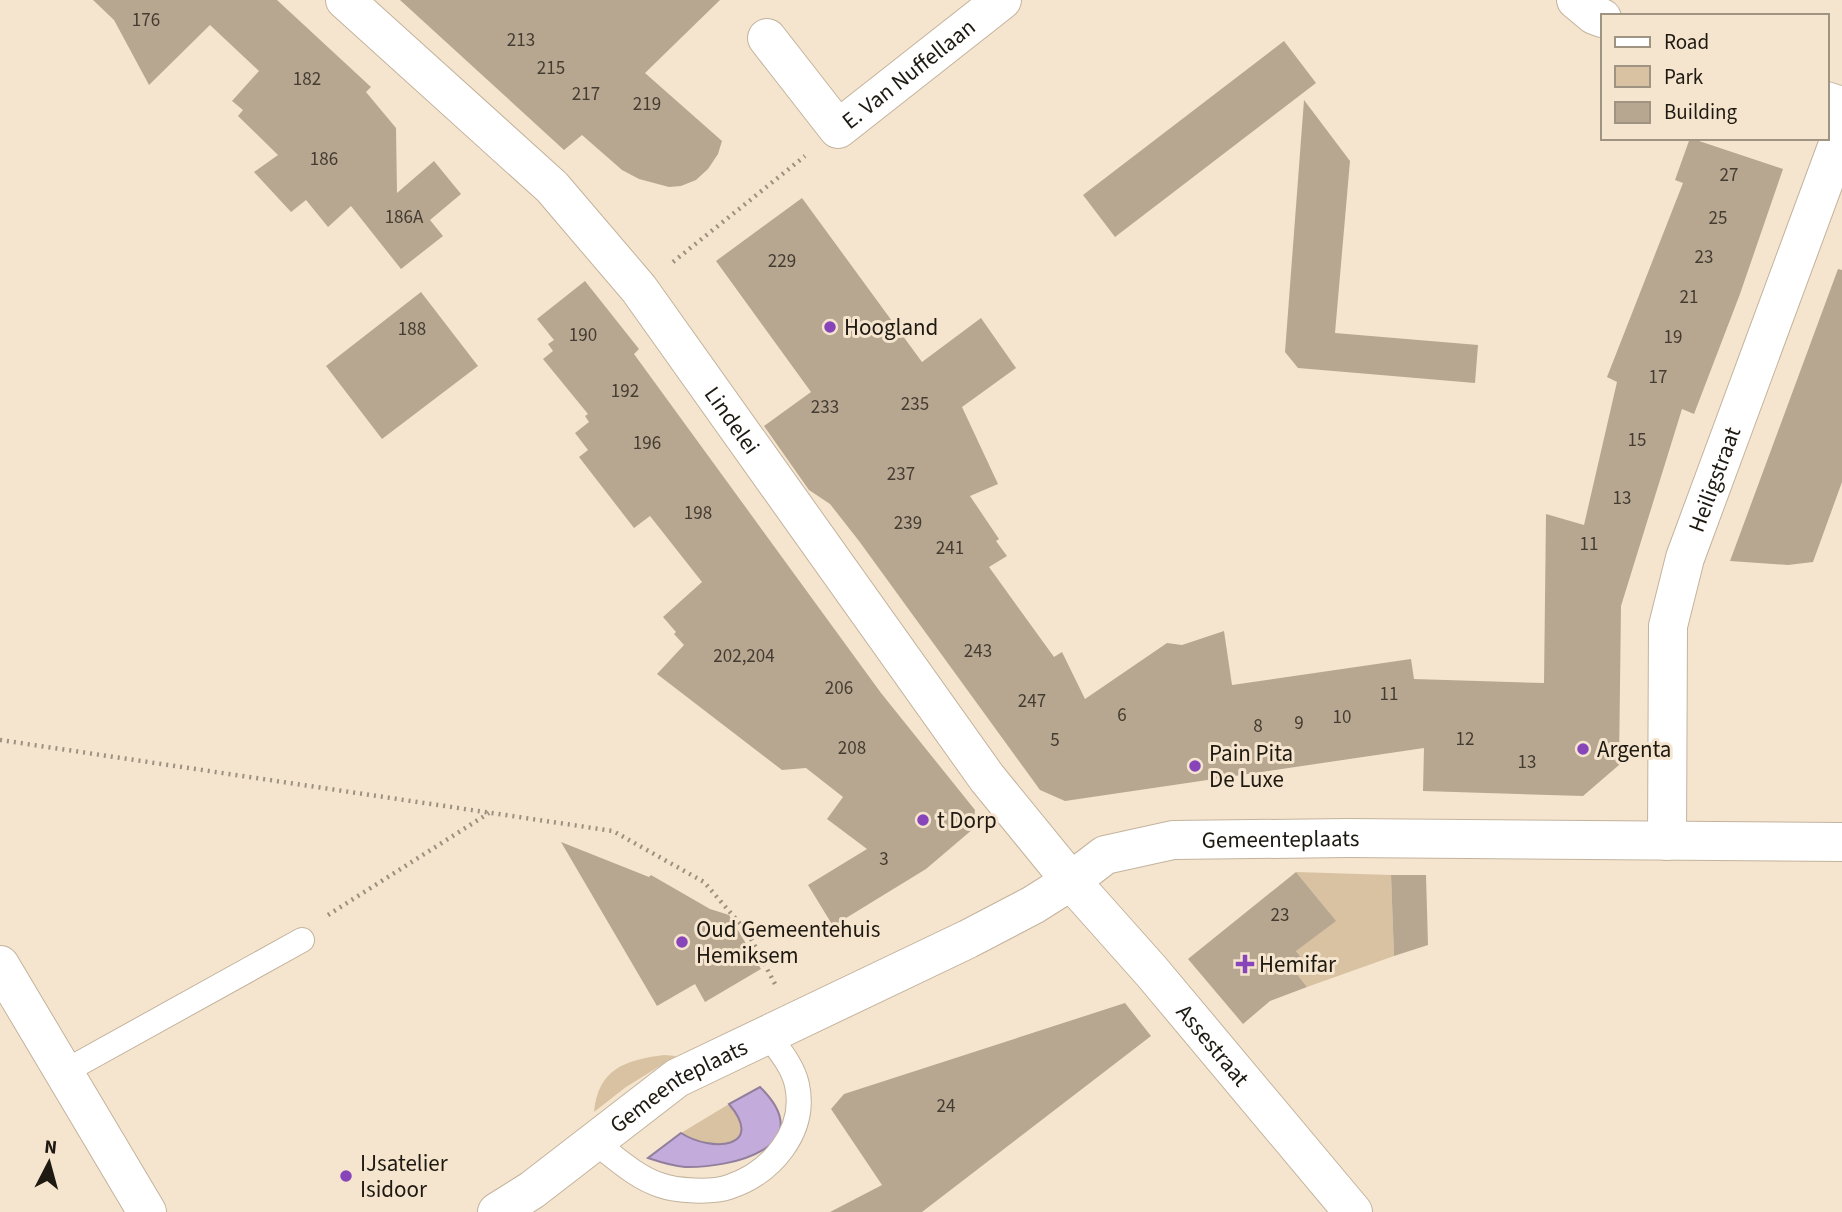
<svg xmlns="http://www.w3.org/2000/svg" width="1842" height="1212" font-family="'Source Sans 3',sans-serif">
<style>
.green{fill:#d9c2a2}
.water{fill:#c3abdb;stroke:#927f9e;stroke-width:2}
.building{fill:#b7a791}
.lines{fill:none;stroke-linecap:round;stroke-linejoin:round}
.service-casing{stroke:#c3b39d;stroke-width:26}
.minor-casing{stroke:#c3b39d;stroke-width:40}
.tertiary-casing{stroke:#c3b39d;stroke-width:40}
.path{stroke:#9c9180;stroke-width:4.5;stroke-dasharray:2 5;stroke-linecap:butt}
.service{stroke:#fff;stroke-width:24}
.minor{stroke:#fff;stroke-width:38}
.tertiary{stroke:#fff;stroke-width:38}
.poi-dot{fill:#8745b9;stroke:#f5e5ce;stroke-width:2.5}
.labels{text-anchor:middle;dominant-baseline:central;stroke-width:6;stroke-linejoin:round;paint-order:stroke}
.number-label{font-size:19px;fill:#443c31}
.street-label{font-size:23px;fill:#1e1911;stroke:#f5e5ce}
.poi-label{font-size:23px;fill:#1e1911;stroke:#f5e5ce;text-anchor:start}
</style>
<rect width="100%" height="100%" fill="#f5e5ce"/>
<path class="green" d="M 1296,872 L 1391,875 L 1394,956 L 1307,987 L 1293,969 L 1303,960 L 1296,951 L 1326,909 Z
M 664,1055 L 676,1056 L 626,1087 L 594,1112 C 598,1069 625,1060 664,1055 Z
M 729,1104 C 766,1148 712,1153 681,1133 Z"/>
<path class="water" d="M 760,1087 C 821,1147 732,1168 685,1167 C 672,1166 660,1162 648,1158 L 681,1133 C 712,1153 766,1148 729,1104 Z"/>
<path class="building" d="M 93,0 L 277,0 L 371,87 L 366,92 L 396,128 L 397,193 L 434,161 L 461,194 L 430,220 L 443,236 L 401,269 L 351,206 L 328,227 L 306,200 L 291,212 L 254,172 L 278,155 L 238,116 L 243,110 L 232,101 L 259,71 L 210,25 L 149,85 L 114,20 Z
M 400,0 L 720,0 L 645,73 L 722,141 L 718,154 L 708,169 L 696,180 L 681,186 L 669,187 L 639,179 L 622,170 L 582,135 L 564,150 Z
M 1284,41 L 1316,83 L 1115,237 L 1083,195 Z
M 1304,100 L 1350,161 L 1335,333 L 1478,345 L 1475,383 L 1298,368 L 1285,352 Z
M 1690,138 L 1783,169 L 1740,294 L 1694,414 L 1682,409 L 1621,606 L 1619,765 L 1583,796 L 1423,791 L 1424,748 L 1065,801 L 1040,790 L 859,541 L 830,504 L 809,490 L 764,426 L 811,392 L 716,261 L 802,198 L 922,362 L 981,318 L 1016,368 L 962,407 L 998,484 L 970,496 L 999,539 L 996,541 L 1007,556 L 989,567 L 1054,657 L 1062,652 L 1085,699 L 1167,643 L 1182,645 L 1224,631 L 1232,685 L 1411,659 L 1414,679 L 1544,683 L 1546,514 L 1584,525 L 1617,382 L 1607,377 L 1683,183 L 1675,180 Z
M 1838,269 L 1842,270 L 1842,482 L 1813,562 L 1788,565 L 1730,561 Z
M 585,281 L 639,349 L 634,354 L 881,693 L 975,810 L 973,829 L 926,869 L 833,926 L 808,885 L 867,849 L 827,819 L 843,797 L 806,768 L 782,770 L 657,674 L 684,645 L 674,634 L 676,632 L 663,617 L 702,582 L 650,516 L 634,528 L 579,457 L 588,450 L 575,433 L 589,422 L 585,416 L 588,414 L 543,359 L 553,351 L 548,344 L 554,340 L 537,319 Z
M 421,292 L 478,366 L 382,439 L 326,366 Z
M 561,842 L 649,877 L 651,875 L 710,909 L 729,915 L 761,969 L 705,1002 L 695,984 L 657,1006 Z
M 1296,872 L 1336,921 L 1296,951 L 1303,960 L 1293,969 L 1307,987 L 1270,1001 L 1243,1024 L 1188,959 Z
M 1391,875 L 1426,875 L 1428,945 L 1394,956 Z
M 1125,1003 L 1151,1036 L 922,1212 L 830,1212 L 882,1185 L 831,1109 L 844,1094 Z"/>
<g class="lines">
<defs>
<path id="service" d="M 64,1072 L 302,940
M 593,1141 C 614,1156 635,1177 660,1185 C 676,1191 712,1193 729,1187 C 771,1173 807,1132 797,1085 C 793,1066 779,1050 768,1035"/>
<g id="minor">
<path d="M 1576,0 L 1594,15 L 1602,18"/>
<path id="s1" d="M 767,38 L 838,129 L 1002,0"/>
<path d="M 1826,101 L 1842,106"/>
<path id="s2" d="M 1667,841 L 1668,626 L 1685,558 L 1842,133"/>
<path d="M 0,965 L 147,1212"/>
<path id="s3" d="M 497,1212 L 532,1190 L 677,1078 L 968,939 L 1033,905 L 1071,881"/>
</g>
<g id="tertiary">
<path id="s4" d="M 345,0 L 552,187 L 639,289 L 987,778 L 1071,881 L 1152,972 L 1353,1212"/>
<path id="s5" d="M 1071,881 L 1105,855 L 1173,840 L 1348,838 L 1842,842"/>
</g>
</defs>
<use href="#service" class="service-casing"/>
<use href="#minor" class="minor-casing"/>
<use href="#tertiary" class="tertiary-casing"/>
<path class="path" d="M 673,262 L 805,156
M 0,740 L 613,831 L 704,882 L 748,933 L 775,984
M 328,915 L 489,813"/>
<use href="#service" class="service"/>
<use href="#minor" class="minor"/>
<use href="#tertiary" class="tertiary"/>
</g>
<g class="poi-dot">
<circle cx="830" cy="327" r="7"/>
<circle cx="1583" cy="749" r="7"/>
<circle cx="1195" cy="766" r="7"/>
<circle cx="923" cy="820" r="7"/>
<circle cx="682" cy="942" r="7"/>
<path d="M1241.5 953.5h7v7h7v7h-7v7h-7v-7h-7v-7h7z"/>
<circle cx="346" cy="1176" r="7"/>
</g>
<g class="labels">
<g class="number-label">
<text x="146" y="20">176</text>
<text x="521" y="40">213</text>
<text x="551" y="68">215</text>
<text x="307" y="79">182</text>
<text x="586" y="94">217</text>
<text x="647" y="104">219</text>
<text x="324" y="159">186</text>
<text x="1729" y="175">27</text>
<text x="404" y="217">186A</text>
<text x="1718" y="218">25</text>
<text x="1704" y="257">23</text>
<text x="782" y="261">229</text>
<text x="1689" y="297">21</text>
<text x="412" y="329">188</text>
<text x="583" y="335">190</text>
<text x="1673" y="337">19</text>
<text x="1658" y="377">17</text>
<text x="625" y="391">192</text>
<text x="915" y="404">235</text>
<text x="825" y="407">233</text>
<text x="1637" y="440">15</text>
<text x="647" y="443">196</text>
<text x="901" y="474">237</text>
<text x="1622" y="498">13</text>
<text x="698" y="513">198</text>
<text x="908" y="523">239</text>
<text x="1589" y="544">11</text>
<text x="950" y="548">241</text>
<text x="978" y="651">243</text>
<text x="744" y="656">202,204</text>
<text x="839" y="688">206</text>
<text x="1389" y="694">11</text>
<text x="1032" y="701">247</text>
<text x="1122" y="715">6</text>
<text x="1342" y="717">10</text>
<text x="1299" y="723">9</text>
<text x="1258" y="726">8</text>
<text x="1465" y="739">12</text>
<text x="1055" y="740">5</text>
<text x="852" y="748">208</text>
<text x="1527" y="762">13</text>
<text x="884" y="859">3</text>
<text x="1280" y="915">23</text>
<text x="946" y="1106">24</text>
</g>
<g class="street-label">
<text stroke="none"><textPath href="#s1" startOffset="205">E. Van Nuffellaan</textPath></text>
<text stroke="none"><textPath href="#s4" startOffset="574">Lindelei</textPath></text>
<text stroke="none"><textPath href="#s2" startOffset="369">Heiligstraat</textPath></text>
<text stroke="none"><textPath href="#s5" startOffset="220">Gemeenteplaats</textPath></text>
<text stroke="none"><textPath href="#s4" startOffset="1363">Assestraat</textPath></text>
<text stroke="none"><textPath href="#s3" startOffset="222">Gemeenteplaats</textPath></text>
</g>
<g class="poi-label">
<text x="844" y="327">Hoogland</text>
<text x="1597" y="749">Argenta</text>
<text x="1209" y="753">Pain Pita<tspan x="1209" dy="26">De Luxe</tspan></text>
<text x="937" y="820">t Dorp</text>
<text x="696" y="929">Oud Gemeentehuis<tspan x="696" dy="26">Hemiksem</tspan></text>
<text x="1259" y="964">Hemifar</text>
<text x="360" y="1163">IJsatelier<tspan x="360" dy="26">Isidoor</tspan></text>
</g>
</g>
<rect x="1601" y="14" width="228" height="126" fill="#f5e5ce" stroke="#9f9382" stroke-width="2"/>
<rect x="1615" y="37" width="35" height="10" fill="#ffffff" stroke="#9f9382" stroke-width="2"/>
<text x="1664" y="49" font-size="21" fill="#1e1911">Road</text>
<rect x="1615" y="66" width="35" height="21" fill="#d9c2a2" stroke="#9f9382" stroke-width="2"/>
<text x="1664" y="84" font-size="21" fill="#1e1911">Park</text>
<rect x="1615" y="102" width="35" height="21" fill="#b7a791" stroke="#9f9382" stroke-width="2"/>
<text x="1664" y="119" font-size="21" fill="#1e1911">Building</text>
<g transform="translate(49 1163) rotate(6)" stroke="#f5e5ce" stroke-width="5" paint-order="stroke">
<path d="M0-5L12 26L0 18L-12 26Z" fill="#1e1911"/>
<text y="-10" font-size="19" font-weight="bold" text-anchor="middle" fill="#1e1911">N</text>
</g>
</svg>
